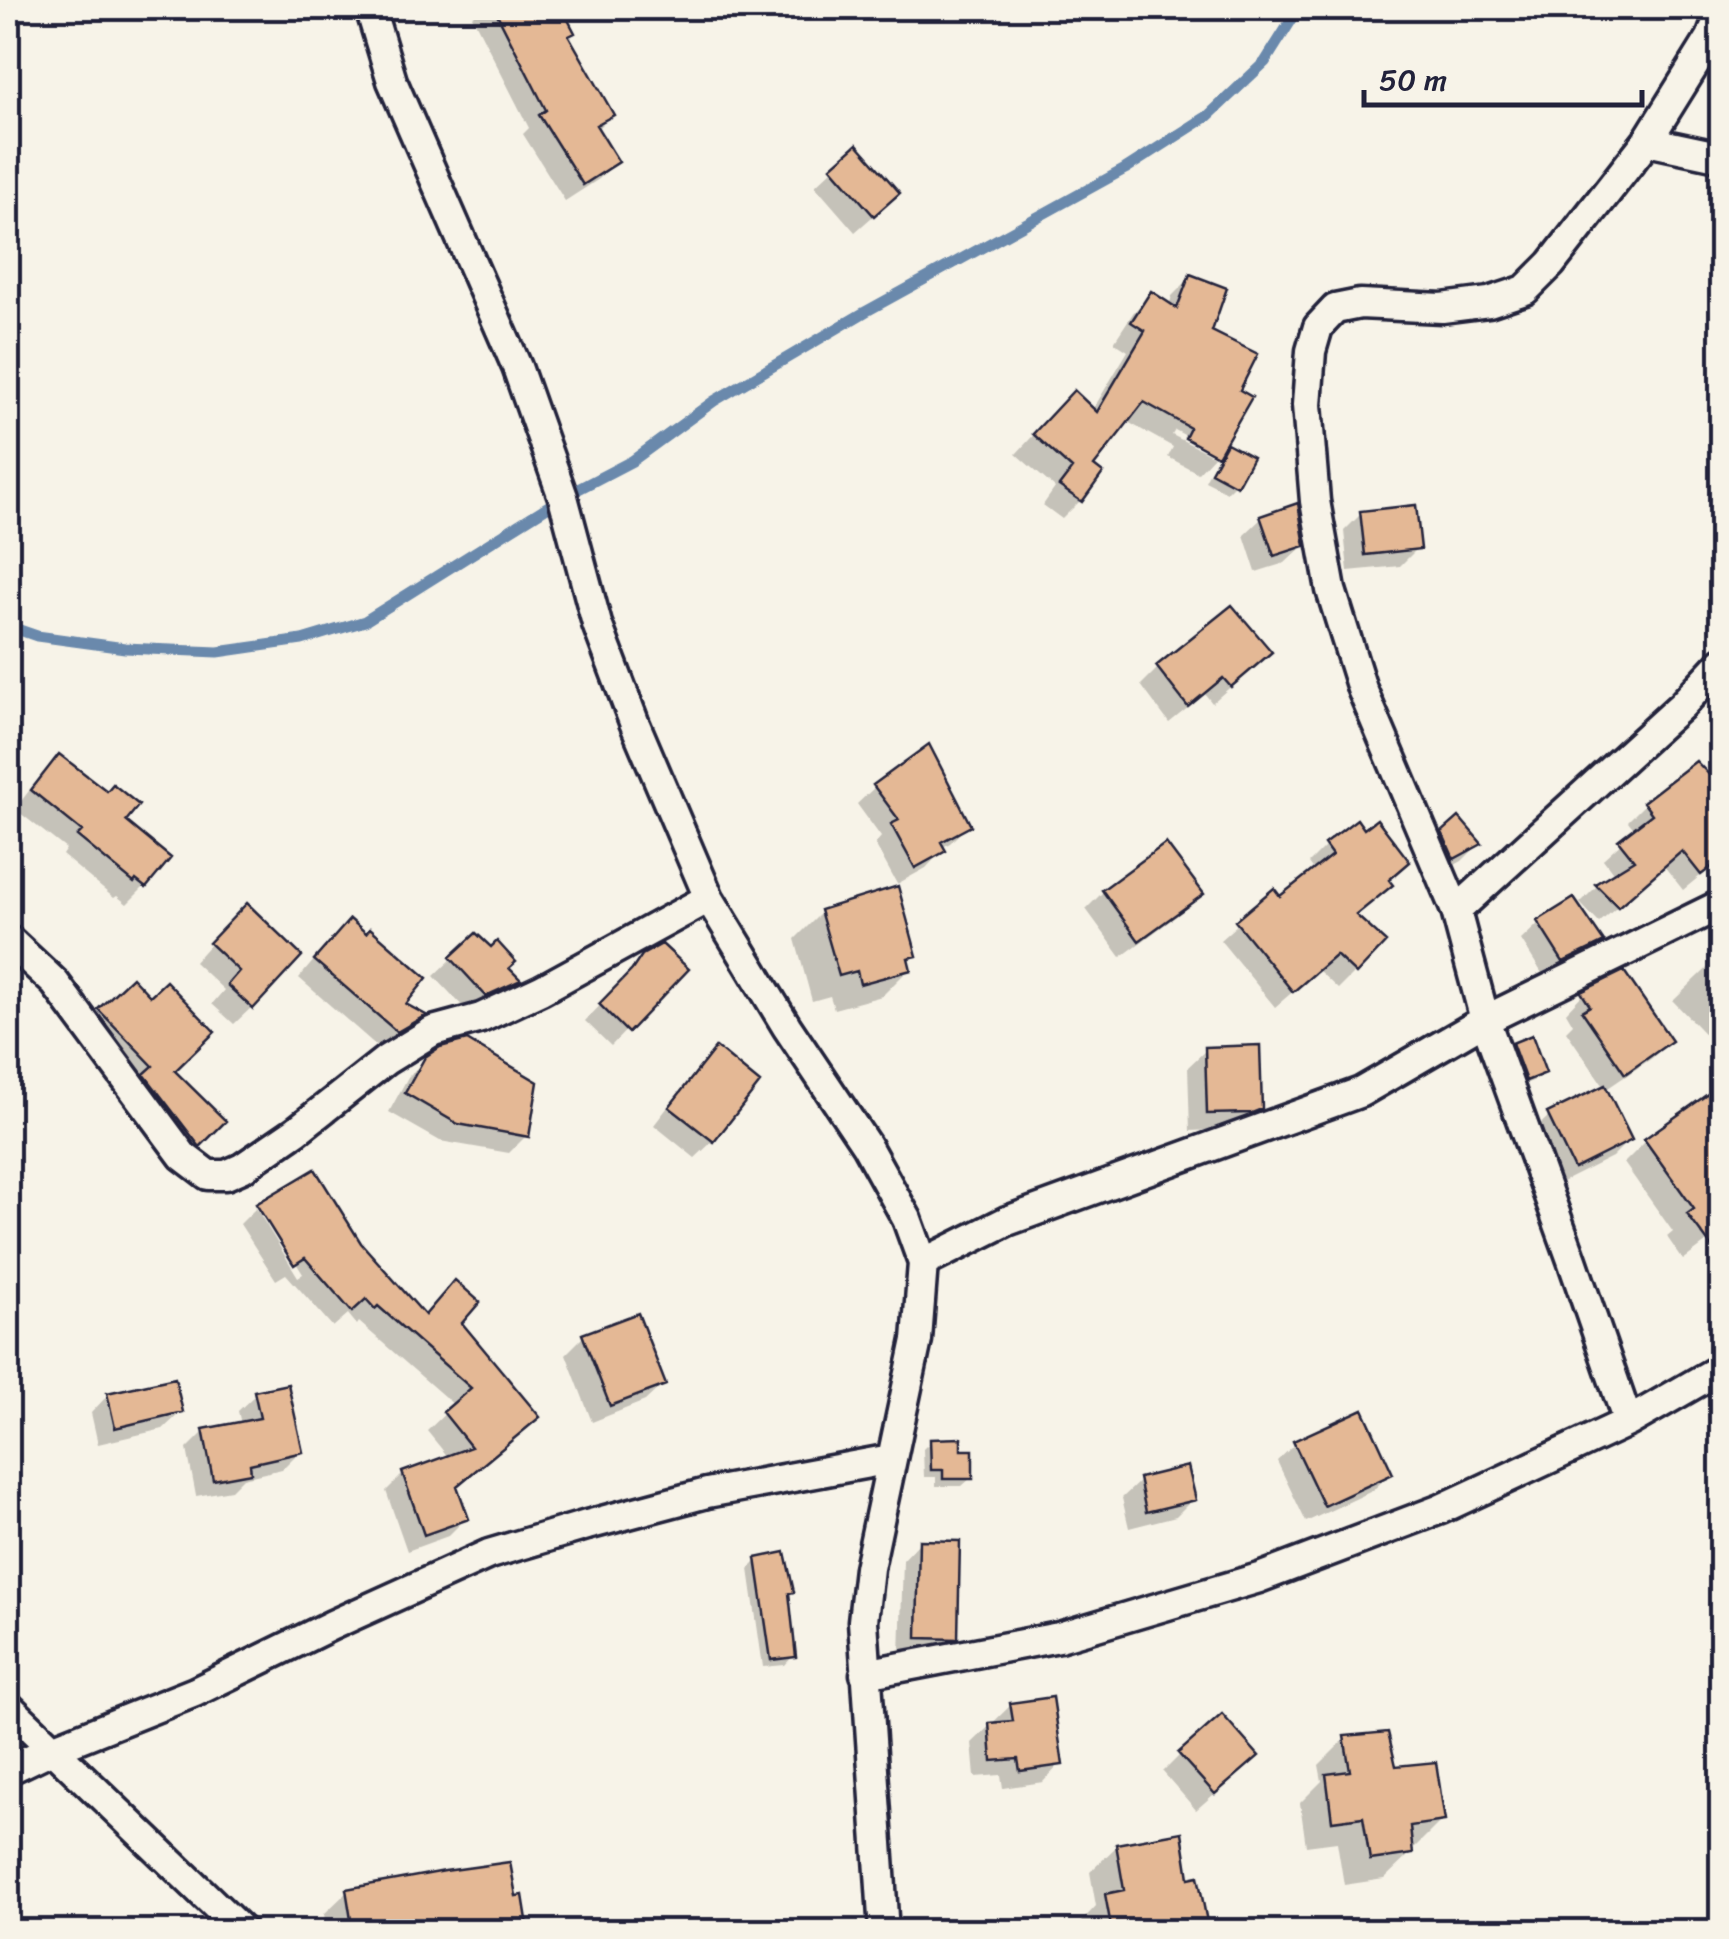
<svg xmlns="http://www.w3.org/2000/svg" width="1729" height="1939" font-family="Sriracha,sans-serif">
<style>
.shadow{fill:#0003}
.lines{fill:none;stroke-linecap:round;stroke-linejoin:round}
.stream{stroke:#6b89ac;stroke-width:11}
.building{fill:#e4b895;stroke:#22223b;stroke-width:2.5}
.minor-casing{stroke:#22223b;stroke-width:35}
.minor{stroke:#f7f3e8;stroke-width:28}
</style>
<rect width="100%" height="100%" fill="#f7f3e8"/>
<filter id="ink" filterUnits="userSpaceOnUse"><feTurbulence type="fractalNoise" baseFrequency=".01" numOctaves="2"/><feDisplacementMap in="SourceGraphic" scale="20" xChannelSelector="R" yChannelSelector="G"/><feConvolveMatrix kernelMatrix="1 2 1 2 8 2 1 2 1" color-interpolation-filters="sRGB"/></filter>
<g filter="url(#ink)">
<path class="shadow" d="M 480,8 L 559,8 L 572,33 L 567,38 L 611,115 L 596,130 L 616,162 L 599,179 L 565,201 L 523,134 L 529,128 L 472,16 Z
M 833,169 L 880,210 L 855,232 L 815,186 Z
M 1191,277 L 1209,332 L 1236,391 L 1216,454 L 1214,456 L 1214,451 L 1175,430 L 1172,435 L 1214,456 L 1198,473 L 1168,457 L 1173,447 L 1126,421 L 1090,467 L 1100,474 L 1080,501 L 1062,519 L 1043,505 L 1055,488 L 1016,454 L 1055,412 L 1092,411 L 1128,351 L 1114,342 L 1133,313 L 1151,294 L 1169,306 L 1172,296 Z
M 1227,446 L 1235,484 L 1227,492 L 1205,481 L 1219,454 Z
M 1361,514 L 1418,548 L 1400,566 L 1348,571 L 1344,531 Z
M 1262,518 L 1303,546 L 1285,563 L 1256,572 L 1244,535 Z
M 1158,668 L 1251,669 L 1212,703 L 1205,694 L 1169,723 L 1141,685 Z
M 59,757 L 122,822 L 144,887 L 127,904 L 117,896 L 114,898 L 62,855 L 66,849 L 15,809 L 42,774 Z
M 875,787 L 968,825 L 950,843 L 941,848 L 943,850 L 926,868 L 897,884 L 875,844 L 881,837 L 857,804 Z
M 1645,804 L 1722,858 L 1683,890 L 1664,866 L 1599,923 L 1580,903 L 1597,886 L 1615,875 L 1603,859 L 1635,830 L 1628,821 Z
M 1364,832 L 1390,885 L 1354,917 L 1355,972 L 1338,989 L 1318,970 L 1275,1007 L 1220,940 L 1274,892 L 1280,899 L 1315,871 L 1309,863 L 1326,846 Z
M 1443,834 L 1479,844 L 1462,861 L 1436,875 L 1426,852 Z
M 1103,892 L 1200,894 L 1183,911 L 1121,957 L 1086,909 Z
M 822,912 L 914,955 L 907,963 L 908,970 L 882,996 L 834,1009 L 830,996 L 812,1001 L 795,939 Z
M 229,923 L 252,1007 L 234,1024 L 212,1004 L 224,990 L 194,962 Z
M 1539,923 L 1600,942 L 1583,959 L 1545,978 L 1521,940 Z
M 476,936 L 517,980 L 500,997 L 468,1012 L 434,976 Z
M 332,939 L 402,1004 L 421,1016 L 405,1032 L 379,1048 L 299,978 Z
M 1722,954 L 1722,1052 L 1673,1001 Z
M 644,957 L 685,969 L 611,1046 L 585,1021 L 617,988 L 627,973 Z
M 132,981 L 171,1071 L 222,1121 L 182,1161 L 84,1028 Z
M 1583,994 L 1669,1041 L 1652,1058 L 1605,1090 L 1629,1140 L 1612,1157 L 1556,1185 L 1531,1133 L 1549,1116 L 1605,1088 L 1566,1031 L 1573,1024 L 1566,1012 Z
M 1513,1045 L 1543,1072 L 1535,1080 L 1517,1087 L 1505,1053 Z
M 1206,1050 L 1260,1108 L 1242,1126 L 1233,1129 L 1190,1131 L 1188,1067 Z
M 716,1051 L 713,1141 L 695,1158 L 654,1125 L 698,1068 Z
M 426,1059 L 526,1136 L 509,1153 L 440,1141 L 389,1112 L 408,1077 Z
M 1646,1141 L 1722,1231 L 1683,1260 L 1667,1237 L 1673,1232 L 1624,1163 Z
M 314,1173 L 359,1244 L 424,1317 L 455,1284 L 476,1303 L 459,1323 L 536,1417 L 519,1434 L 455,1487 L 466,1518 L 448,1536 L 407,1551 L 386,1491 L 403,1474 L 449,1458 L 427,1431 L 454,1405 L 359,1322 L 357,1325 L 348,1314 L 333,1327 L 286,1274 L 276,1280 L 240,1224 L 256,1208 L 298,1277 L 303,1274 L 261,1207 L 257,1207 Z
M 584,1336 L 663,1384 L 645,1401 L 592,1422 L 566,1354 Z
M 256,1394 L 300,1451 L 282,1469 L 243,1478 L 231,1490 L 196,1496 L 187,1449 L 205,1431 L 241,1424 L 238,1411 Z
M 108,1395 L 181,1412 L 163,1429 L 98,1444 L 91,1413 Z
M 931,1441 L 959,1453 L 971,1478 L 962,1486 L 936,1486 L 936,1477 L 924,1477 L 923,1449 Z
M 1295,1444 L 1390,1474 L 1372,1491 L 1306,1522 L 1277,1461 Z
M 1140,1481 L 1193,1499 L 1176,1516 L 1129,1528 L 1122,1498 Z
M 920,1542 L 955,1638 L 937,1655 L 900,1655 L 903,1560 Z
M 757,1561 L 791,1591 L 787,1595 L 793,1656 L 785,1665 L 763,1667 L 749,1569 Z
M 1011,1705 L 1060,1764 L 1043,1782 L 1003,1788 L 1001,1775 L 975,1777 L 972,1743 Z
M 1346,1738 L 1394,1768 L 1442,1820 L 1415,1847 L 1410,1848 L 1411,1853 L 1384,1879 L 1344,1885 L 1337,1842 L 1306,1846 L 1300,1803 L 1322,1781 L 1319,1765 Z
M 1180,1755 L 1238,1773 L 1196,1810 L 1163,1772 Z
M 1117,1846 L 1187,1881 L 1206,1926 L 1200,1932 L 1081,1932 L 1080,1923 L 1096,1906 L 1090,1872 Z
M 347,1892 L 513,1899 L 525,1925 L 518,1932 L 327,1932 L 324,1914 Z"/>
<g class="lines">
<path class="stream" d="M 8,626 L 37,636 L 125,648 L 218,652 L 302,640 L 365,621 L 563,497 L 632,461 L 714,401 L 865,312 L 1125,169 L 1208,116 L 1265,62 L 1299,8"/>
</g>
<path class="building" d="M 494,8 L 562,8 L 575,33 L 569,36 L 614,115 L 596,125 L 619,162 L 583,185 L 539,115 L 546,110 Z
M 857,144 L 900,193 L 874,216 L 831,167 Z
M 1190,274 L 1227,288 L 1212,331 L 1258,354 L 1240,390 L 1252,397 L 1218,456 L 1185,438 L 1190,428 L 1144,402 L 1094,466 L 1103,473 L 1082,502 L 1059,486 L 1072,469 L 1033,434 L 1074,390 L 1097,412 L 1145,331 L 1131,322 L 1151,291 L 1177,308 Z
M 1227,443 L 1253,457 L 1237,486 L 1211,472 Z
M 1298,503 L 1305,546 L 1274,556 L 1260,516 Z
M 1416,505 L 1421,549 L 1365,555 L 1360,511 Z
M 1232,605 L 1272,652 L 1231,687 L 1223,678 L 1188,707 L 1156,666 Z
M 929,744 L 971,826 L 941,842 L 946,851 L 915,868 L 891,824 L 899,820 L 873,785 Z
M 59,754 L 107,791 L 113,784 L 139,805 L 126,821 L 171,858 L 146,888 L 136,880 L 134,883 L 77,836 L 82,831 L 31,790 Z
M 1696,761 L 1722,788 L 1722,859 L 1701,875 L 1682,851 L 1618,907 L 1595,884 L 1634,860 L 1618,840 L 1652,814 L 1643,802 Z
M 1459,817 L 1482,844 L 1454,859 L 1442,832 Z
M 1357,819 L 1364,829 L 1377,819 L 1410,862 L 1389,880 L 1393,885 L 1356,915 L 1386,942 L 1356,974 L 1336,955 L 1293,992 L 1235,921 L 1274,888 L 1280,896 L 1332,855 L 1324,844 Z
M 1166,843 L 1204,894 L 1139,941 L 1102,890 Z
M 898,886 L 917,956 L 908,958 L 911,970 L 860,984 L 857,971 L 839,976 L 820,910 Z
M 1574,898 L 1604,942 L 1563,962 L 1537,921 Z
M 247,903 L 302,956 L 253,1009 L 227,985 L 239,971 L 209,943 Z
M 350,919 L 366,933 L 370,928 L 427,978 L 406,1004 L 426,1015 L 397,1032 L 314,960 Z
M 476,933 L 491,947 L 497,941 L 516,962 L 509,968 L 521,980 L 486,996 L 450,957 Z
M 662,944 L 689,969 L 628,1033 L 599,1004 L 632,970 L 642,955 Z
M 1624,971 L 1672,1041 L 1625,1074 L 1582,1011 L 1590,1006 L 1581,992 Z
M 132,977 L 150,996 L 166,981 L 215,1032 L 175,1071 L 226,1121 L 200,1147 L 144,1074 L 153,1066 L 98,1009 Z
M 1532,1035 L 1546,1073 L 1526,1081 L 1512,1043 Z
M 467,1040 L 538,1082 L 529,1137 L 458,1124 L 405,1093 L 425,1057 L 440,1047 Z
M 1260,1045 L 1262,1109 L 1252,1113 L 1207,1114 L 1205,1047 Z
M 716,1047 L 760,1083 L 714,1142 L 669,1107 Z
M 1722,1084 L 1722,1261 L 1687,1214 L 1694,1209 L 1644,1139 Z
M 1605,1085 L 1632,1140 L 1574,1169 L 1547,1113 Z
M 315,1169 L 361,1243 L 425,1315 L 455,1280 L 480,1302 L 462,1323 L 540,1417 L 457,1486 L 469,1519 L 424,1535 L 402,1472 L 471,1447 L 443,1412 L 471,1388 L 378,1306 L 375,1309 L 366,1299 L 352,1312 L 305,1258 L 294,1265 L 256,1204 Z
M 638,1313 L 666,1385 L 610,1406 L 582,1334 Z
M 175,1378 L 183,1412 L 115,1428 L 107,1393 Z
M 288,1384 L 303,1452 L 250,1464 L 251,1473 L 213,1480 L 203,1429 L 260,1418 L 254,1391 Z
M 1363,1409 L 1393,1474 L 1324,1506 L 1293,1441 Z
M 961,1438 L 961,1450 L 973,1450 L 973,1479 L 943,1479 L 943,1470 L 931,1470 L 930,1439 Z
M 1188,1466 L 1196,1500 L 1146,1512 L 1139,1478 Z
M 919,1540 L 960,1541 L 958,1639 L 917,1638 Z
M 785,1552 L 794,1592 L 789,1593 L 796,1657 L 771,1660 L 756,1558 Z
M 1053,1697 L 1063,1765 L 1020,1771 L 1018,1759 L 992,1761 L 989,1723 L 1013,1721 L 1010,1703 Z
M 1222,1714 L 1259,1756 L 1215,1794 L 1178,1753 Z
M 1388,1732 L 1396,1766 L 1436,1762 L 1445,1821 L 1410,1826 L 1413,1854 L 1370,1860 L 1363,1817 L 1332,1821 L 1326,1774 L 1350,1771 L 1344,1736 Z
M 1182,1832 L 1189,1878 L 1198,1876 L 1208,1927 L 1185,1932 L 1112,1932 L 1105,1894 L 1124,1890 L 1116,1844 Z
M 510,1862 L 516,1896 L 523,1895 L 528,1926 L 500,1929 L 501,1932 L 353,1932 L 346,1889 L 445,1871 Z"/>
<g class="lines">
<defs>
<path id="minor" d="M 370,8 L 392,81 L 517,367 L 563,497 L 597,624 L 634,722 L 709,898 L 787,1027 L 866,1145 L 907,1219 L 923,1263 L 917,1340 L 869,1568 L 863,1621 L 884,1932
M 1647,141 L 1722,157
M 1456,911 L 1682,705 L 1722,662
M 8,939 L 55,983 L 183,1156 L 208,1175 L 226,1175 L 242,1168 L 296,1131 L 386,1060 L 433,1031 L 481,1018 L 541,990 L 709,898
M 923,1263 L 1007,1221 L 1361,1092 L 1485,1020 L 1722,904
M 1628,1422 L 1572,1260 L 1485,1020 L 1456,911 L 1362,689 L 1331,590 L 1315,501 L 1307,405 L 1311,351 L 1318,327 L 1335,309 L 1360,304 L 1442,308 L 1489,302 L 1525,290 L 1551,264 L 1647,141 L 1711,38 L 1722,9
M 865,1674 L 1059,1637 L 1259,1578 L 1441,1509 L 1628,1422 L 1722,1368
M 8,1706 L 243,1932
M 8,1770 L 52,1749 L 195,1692 L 332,1625 L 489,1554 L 587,1525 L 707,1493 L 891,1459"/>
</defs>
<use href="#minor" class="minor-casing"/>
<use href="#minor" class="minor"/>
</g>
</g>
<rect width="1729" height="1939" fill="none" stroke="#f7f3e8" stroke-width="40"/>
<rect x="20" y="20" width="1689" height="1899" fill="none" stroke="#22223b" stroke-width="4" filter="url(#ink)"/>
<path d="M1364 90v15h278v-15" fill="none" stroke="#22223b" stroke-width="5"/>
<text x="1379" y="90" font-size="30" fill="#22223b" stroke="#f7f3e8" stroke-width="8" paint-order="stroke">50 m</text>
</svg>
